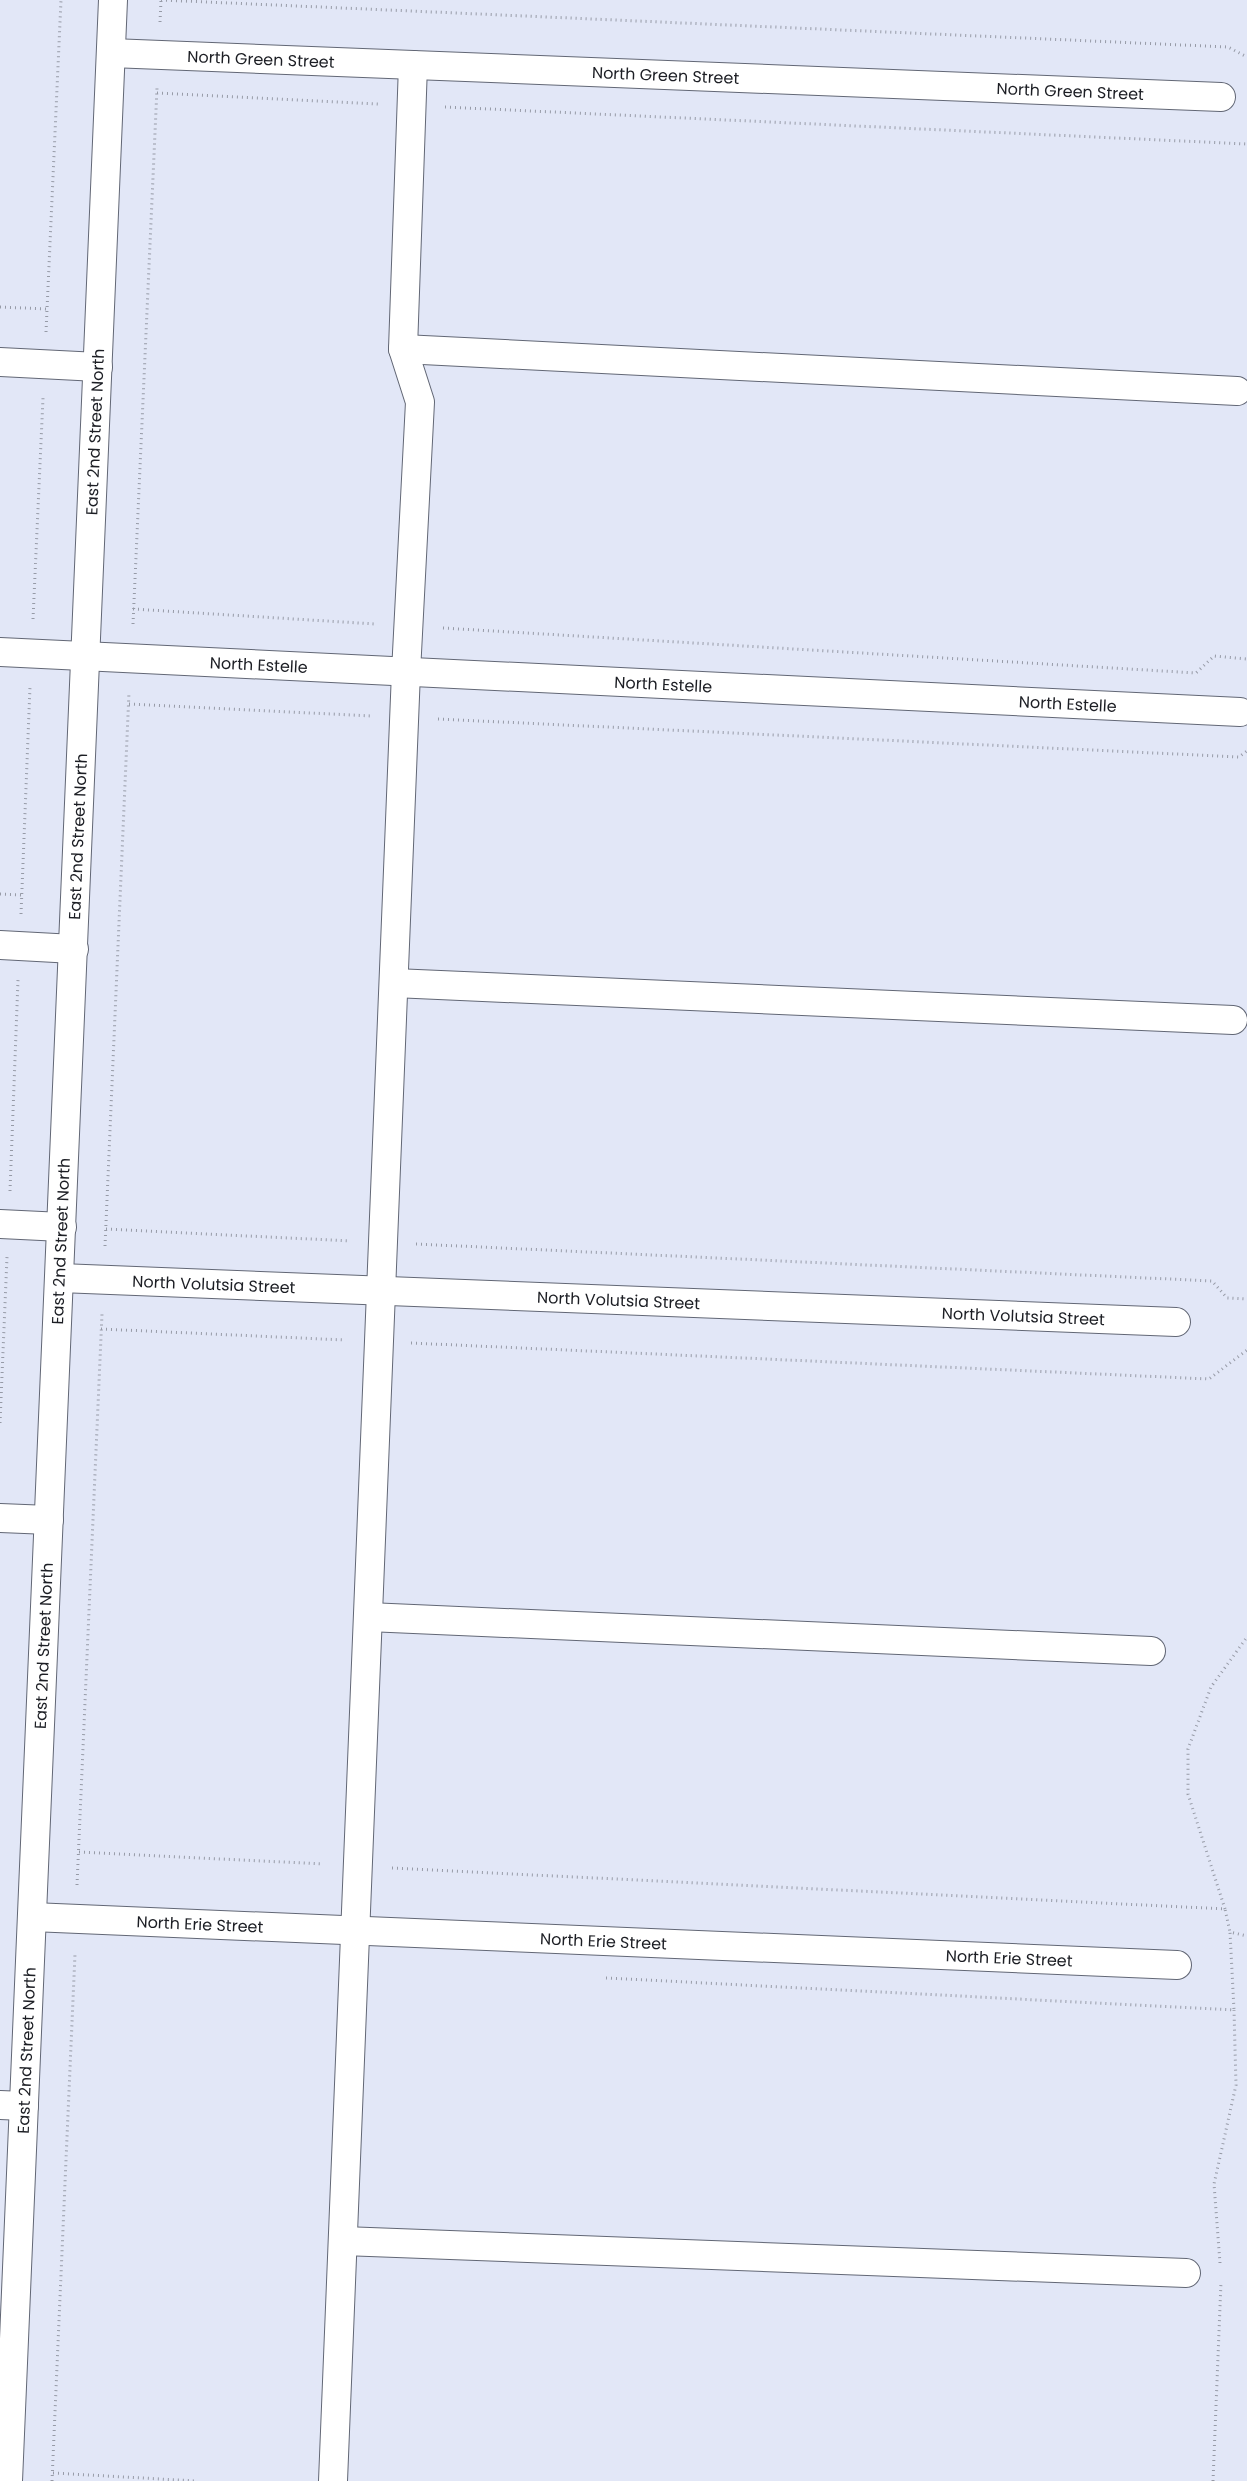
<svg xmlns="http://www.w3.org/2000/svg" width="1247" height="2481" font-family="Poppins,sans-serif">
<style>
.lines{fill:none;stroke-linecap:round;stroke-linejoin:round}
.minor-casing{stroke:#626775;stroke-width:30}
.path{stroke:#969aa6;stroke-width:3;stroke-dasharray:1 4;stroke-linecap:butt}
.minor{stroke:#fff;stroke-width:28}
.labels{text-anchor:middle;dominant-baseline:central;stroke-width:4;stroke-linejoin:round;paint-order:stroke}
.street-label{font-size:16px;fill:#1c1e24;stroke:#e2e7f7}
</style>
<rect width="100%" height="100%" fill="#e2e7f7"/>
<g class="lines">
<defs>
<g id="minor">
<path id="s1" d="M 111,53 L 1221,97"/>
<path d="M 403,349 L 1237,391"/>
<path d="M 0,362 L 98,367"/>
<path id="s2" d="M 0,652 L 1240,712"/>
<path d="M 0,945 L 74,949"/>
<path d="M 394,983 L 1233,1020"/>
<path d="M 0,1224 L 62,1227"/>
<path id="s3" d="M 60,1278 L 1176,1322"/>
<path d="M 0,1518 L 49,1520"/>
<path d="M 368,1617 L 1151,1651"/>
<path id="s4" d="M 32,1917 L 1177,1965"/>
<path d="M 0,2105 L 24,2106"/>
<path d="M 343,2241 L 1186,2273"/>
<path id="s5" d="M 8,2481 L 113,0"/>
<path d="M 333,2481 L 406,672 L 420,402 L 403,349 L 413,65"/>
</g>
</defs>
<use href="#minor" class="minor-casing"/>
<path class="path" d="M 161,0 L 1228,47 L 1247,57
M 160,22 L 161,0
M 157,93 L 379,104
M 445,107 L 1247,144
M 0,307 L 47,309
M 46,332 L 61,0
M 133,609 L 375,624
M 33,619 L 43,398
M 133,624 L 157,88
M 443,628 L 1196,673 L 1214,656 L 1247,659
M 129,704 L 372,716
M 438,719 L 1239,757 L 1247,751
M 0,894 L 22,895
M 21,914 L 30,687
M 10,1191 L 18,980
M 106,1229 L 350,1241
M 416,1244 L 1212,1281 L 1227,1298 L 1247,1299
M 105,1246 L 129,692
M 101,1329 L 345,1340
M 411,1343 L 1209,1379 L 1247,1350
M 0,1423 L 7,1257
M 79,1852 L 323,1864
M 392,1868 L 1225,1909 L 1230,1932
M 77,1885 L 102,1314
M 1225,1909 L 1188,1794 L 1188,1749 L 1211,1687 L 1247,1637
M 606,1978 L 1234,2010 L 1230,1932 L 1247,1936
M 1220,2263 L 1214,2184 L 1236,2085 L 1234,2010
M 53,2473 L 196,2481
M 52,2481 L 75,1954
M 1213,2481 L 1221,2282"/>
<use href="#minor" class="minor"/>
</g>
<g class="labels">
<g class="street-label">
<text stroke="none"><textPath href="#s1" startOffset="150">North Green Street</textPath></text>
<text stroke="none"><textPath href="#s1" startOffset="555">North Green Street</textPath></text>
<text stroke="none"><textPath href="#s1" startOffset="960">North Green Street</textPath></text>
<text stroke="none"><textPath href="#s5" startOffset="2051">East 2nd Street North</textPath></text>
<text stroke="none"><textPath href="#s2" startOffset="259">North Estelle</textPath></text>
<text stroke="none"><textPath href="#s2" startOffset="664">North Estelle</textPath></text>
<text stroke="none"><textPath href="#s2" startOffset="1069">North Estelle</textPath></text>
<text stroke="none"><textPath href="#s5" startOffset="1646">East 2nd Street North</textPath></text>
<text stroke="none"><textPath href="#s5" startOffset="1241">East 2nd Street North</textPath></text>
<text stroke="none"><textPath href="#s3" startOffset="154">North Volutsia Street</textPath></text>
<text stroke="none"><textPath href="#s3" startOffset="559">North Volutsia Street</textPath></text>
<text stroke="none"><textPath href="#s3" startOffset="964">North Volutsia Street</textPath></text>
<text stroke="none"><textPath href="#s5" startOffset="836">East 2nd Street North</textPath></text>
<text stroke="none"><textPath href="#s4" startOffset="168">North Erie Street</textPath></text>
<text stroke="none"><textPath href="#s4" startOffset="572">North Erie Street</textPath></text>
<text stroke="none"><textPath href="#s4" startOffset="978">North Erie Street</textPath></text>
<text stroke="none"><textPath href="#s5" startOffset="431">East 2nd Street North</textPath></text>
</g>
</g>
</svg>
